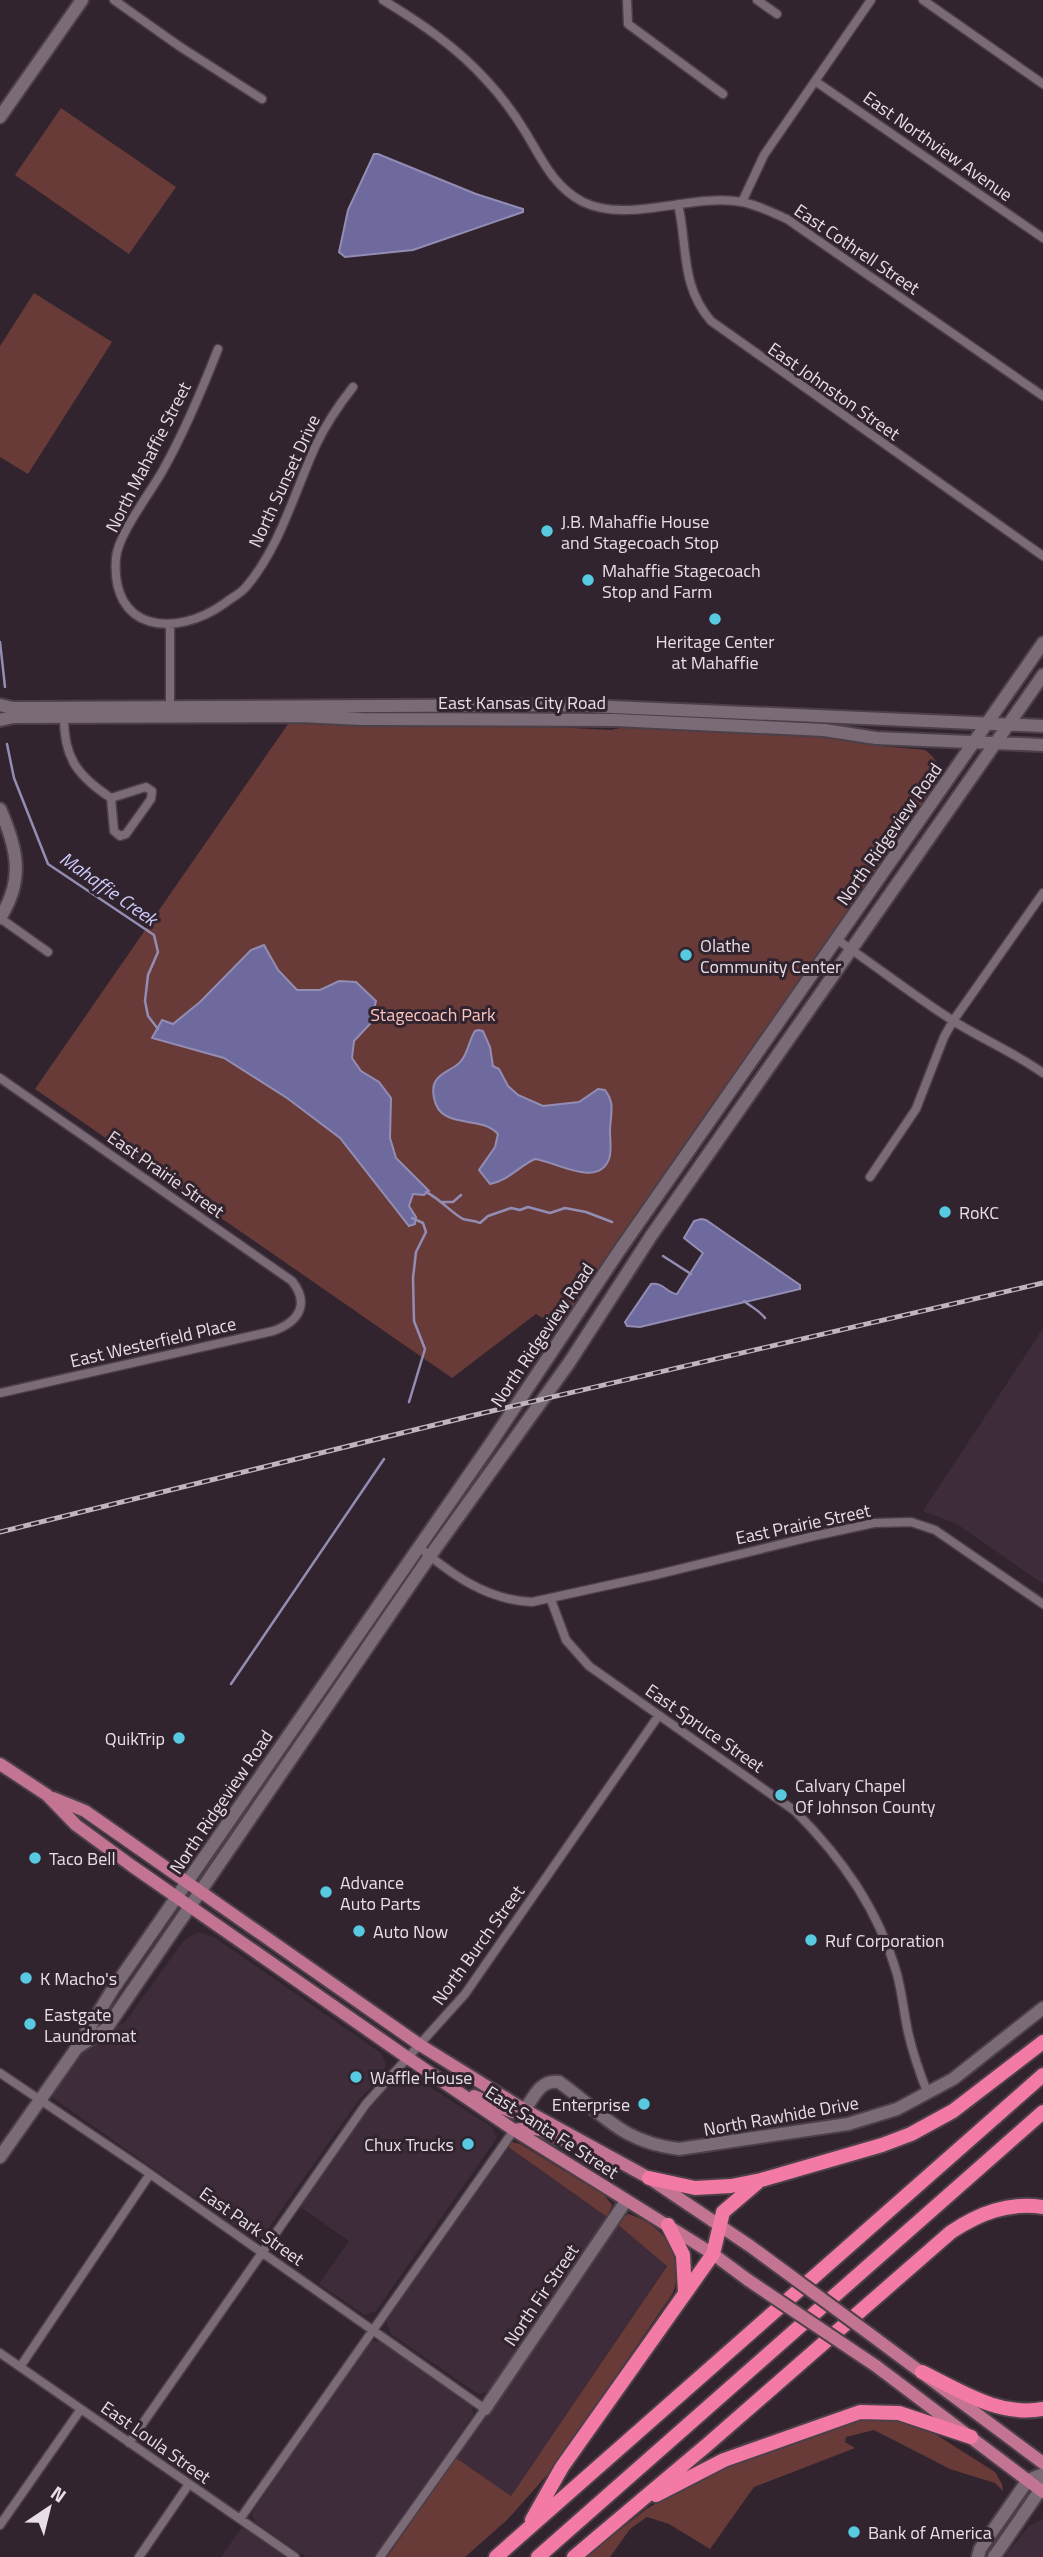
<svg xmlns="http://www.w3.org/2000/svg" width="1043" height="2557" font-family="'Titillium Web',sans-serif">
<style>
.built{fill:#3e2c3a}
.green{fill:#693b38}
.water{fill:#6e6a9e;stroke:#938db4;stroke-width:2}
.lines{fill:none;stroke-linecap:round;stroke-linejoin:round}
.stream{stroke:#938db4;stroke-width:2.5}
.street-casing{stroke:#4b3f48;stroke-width:11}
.secondary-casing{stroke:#4b3f48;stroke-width:16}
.primary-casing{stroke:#4b3f48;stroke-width:16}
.highway-casing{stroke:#4b3f48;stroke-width:18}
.street{stroke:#7b6b77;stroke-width:8}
.secondary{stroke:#7b6b77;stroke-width:12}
.primary{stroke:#c37492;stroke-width:12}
.highway{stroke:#f37aa4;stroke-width:14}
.rail-casing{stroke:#bfb5bd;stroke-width:5}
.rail{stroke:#31242e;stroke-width:2.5;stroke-dasharray:8;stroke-linecap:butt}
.primary-bridge-casing{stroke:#4b3f48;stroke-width:16;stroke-linecap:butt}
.primary-bridge{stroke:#c37492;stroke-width:12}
.poi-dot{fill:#57c9e1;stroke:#31242e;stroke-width:2.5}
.labels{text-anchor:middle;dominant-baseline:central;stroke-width:6;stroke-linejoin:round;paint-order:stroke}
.street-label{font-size:18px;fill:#e8dfe6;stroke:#31242e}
.poi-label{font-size:18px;fill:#e8dfe6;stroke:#31242e;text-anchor:start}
.park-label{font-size:18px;fill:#fdc4bf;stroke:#31242e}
.water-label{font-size:19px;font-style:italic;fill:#ceccfc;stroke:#31242e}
</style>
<rect width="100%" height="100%" fill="#31242e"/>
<path class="built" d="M 1042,1330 L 1043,1330 L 1043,1584 L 957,1524 L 923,1511 Z
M 198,1932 L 214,1937 L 381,2053 L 386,2063 L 383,2075 L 358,2101 L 261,2239 L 251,2237 L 53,2098 L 53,2092 L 72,2061 L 95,2040 L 126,2021 L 184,1940 Z
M 404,2073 L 412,2075 L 492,2127 L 497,2138 L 376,2311 L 365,2315 L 319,2284 L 349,2241 L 299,2206 L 379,2095 L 397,2076 Z
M 507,2146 L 607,2217 L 491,2389 L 481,2394 L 475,2392 L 391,2334 L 386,2322 L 389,2314 Z
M 616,2223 L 667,2265 L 511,2496 L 456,2458 Z
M 373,2341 L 382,2342 L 469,2403 L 472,2406 L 473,2415 L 375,2557 L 306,2557 L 256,2523 L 252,2515 L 253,2511 L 368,2345 Z
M 1043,2519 L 1043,2557 L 1004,2557 L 1029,2526 Z
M 242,2527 L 286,2557 L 221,2557 Z"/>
<path class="green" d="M 61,108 L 176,187 L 129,254 L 15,175 Z
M 34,293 L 112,342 L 28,474 L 0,457 L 0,346 Z
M 288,724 L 492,724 L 611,730 L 635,725 L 834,736 L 870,745 L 925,750 C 938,759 942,771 937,786 L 561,1330 L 536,1314 L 452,1378 L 35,1089 Z
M 512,2142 L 520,2144 L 604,2195 L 612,2205 L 607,2217 L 507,2146 Z
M 628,2214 C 664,2224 685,2256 673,2293 L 548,2474 L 507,2520 L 465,2557 L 387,2557 L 456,2458 L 511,2496 L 667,2266 L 616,2223 Z
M 890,2416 L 924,2427 L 995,2472 L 1002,2484 L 1003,2491 L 995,2483 L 950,2469 L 874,2430 L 846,2437 L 845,2442 L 855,2448 L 754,2487 L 710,2549 L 669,2524 L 647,2517 L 630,2529 L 610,2557 L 585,2557 L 648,2508 L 713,2471 L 865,2417 Z"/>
<path class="water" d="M 374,154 L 378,154 L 476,194 L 523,209 L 523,212 L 413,250 L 345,257 L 339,252 L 348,210 Z
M 264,945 L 278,970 L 297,990 L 320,990 L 339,981 L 356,982 L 376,1001 L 370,1024 L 354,1041 L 352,1058 L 361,1071 L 379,1082 L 391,1098 L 390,1138 L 396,1158 L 429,1191 L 424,1195 L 413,1194 L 409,1206 L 416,1217 L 415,1224 L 409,1226 L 340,1138 L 287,1098 L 224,1058 L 152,1038 L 162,1020 L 173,1024 L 200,1002 L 251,950 Z
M 479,1030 L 483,1031 L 490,1047 L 493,1066 L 499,1069 L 508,1086 L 518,1095 L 543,1106 L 579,1102 L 598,1089 L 605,1090 C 616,1104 610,1115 610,1132 C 610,1140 612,1151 609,1159 C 598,1189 554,1161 535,1159 C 519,1166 508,1181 490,1184 L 479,1170 L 495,1147 L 498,1134 C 481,1114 440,1131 434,1098 C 433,1093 433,1086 435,1082 C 441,1071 454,1070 461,1061 C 468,1053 469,1040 475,1031 Z
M 701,1219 L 706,1220 L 800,1285 L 800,1289 L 640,1327 L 627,1326 L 625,1322 L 651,1284 C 663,1282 667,1293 677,1294 L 703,1253 L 684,1238 L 694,1221 Z"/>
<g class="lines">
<path class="stream" d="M 0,642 L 5,687
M 7,744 L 14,778 L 48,864 L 154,935 L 158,952 L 148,975 L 145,1001 L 148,1016 L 158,1029
M 426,1192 C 439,1198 453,1214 463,1219 C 469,1221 474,1220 480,1223 L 488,1216 L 511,1208 L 520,1210 L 528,1207 L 550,1213 L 565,1208 L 586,1212 L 612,1222
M 443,1202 L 453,1202 L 461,1195
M 663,1256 L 691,1274
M 744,1301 C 751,1307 759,1310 765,1318
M 409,1402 L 425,1349 L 414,1321 L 413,1278 L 416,1252 L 426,1232 L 423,1223 L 412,1218
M 231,1684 L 384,1459"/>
<defs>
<path id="street" d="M 114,0 L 179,46 L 262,99
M 383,0 C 421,23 458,48 488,82 C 502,97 515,115 526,133 C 542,160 554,187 583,202 C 629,224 692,193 742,202 C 758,205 773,213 787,219 L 1043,396
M 627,0 L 628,24 L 723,94
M 757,0 L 777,14
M 923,0 L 1043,84
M 815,81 L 1043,238
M 742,202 L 764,155 L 871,0
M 678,204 C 688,247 680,285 711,321 L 1043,556
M 218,349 C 202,390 185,431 163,470 C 151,492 118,534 116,558 C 110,631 175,639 225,603 C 231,598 240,594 246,587 C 280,547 294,493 316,445 C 326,424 338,406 353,387
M 170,710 L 170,625
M 64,714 C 63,756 76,775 111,798 L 114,831 L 120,836 L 126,834 L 151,799 L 152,791 L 146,787 L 111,798
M 0,918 L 48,952
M 836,939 C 876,966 914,996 955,1022 C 984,1040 1015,1053 1043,1073
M 0,1078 L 292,1281 C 310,1304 299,1322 273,1331 L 0,1393
M 870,1177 L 916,1109 L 944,1037 L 953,1021 L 1043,893
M 419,1547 C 452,1575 487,1600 532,1602 L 655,1575 L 814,1536 L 874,1523 L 911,1522 L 935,1530 L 1043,1604
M 551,1600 L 566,1640 L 589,1666 L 795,1811 C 842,1858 878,1909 897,1974 C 902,1993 904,2013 908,2032 C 913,2054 920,2074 928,2094
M 0,2073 L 143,2169 L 485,2409 L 380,2557
M 0,2353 L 295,2557
M 20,2367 L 150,2174
M 129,2443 L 366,2104 L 465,1994 L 659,1715
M 240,2519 L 514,2130
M 0,2525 L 81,2409
M 139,2557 L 189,2484"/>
<path id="secondary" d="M 0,117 L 82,0
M 0,705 L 13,708 L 568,705 L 1043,726
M 0,720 L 14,717 L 301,716 L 361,719 L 615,720 L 824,730 L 876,738 L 1043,745
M 0,809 C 17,848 25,879 0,918
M 78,2047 L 106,2029 L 430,1556 L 569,1363 L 651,1236 L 1043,675
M 525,2110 C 534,2096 541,2079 559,2082 C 603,2113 620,2142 679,2149 L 848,2124 L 897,2109 L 953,2079 L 1043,2008
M 0,2157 L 76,2049 L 113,1989 L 489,1446 L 619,1251 L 1043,643
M 485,2409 L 626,2201
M 978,2557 L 980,2549 L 1028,2480 L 1043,2474
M 994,2557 L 1043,2486"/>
<path id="primary" d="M 0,1764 L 47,1795 L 76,1825 L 132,1866 L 408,2058 L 514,2130 L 713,2254 L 748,2280
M 53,1798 L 85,1811 L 420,2045 L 525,2110 L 649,2178 L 750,2246
M 474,2096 L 512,2112 L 525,2110
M 514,2130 L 528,2128 L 541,2130 L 558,2139 L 575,2140
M 867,2332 L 1043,2463
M 876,2366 L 1043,2492"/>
<path id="highway" d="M 649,2178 L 695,2188 L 731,2186 L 761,2180 L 882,2145 L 911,2134 L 953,2111 L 1043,2042
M 668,2225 L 683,2255 L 685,2292
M 922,2372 C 961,2391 999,2417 1043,2409
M 656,2495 L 724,2460 L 860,2412 L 899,2413 L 971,2437
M 532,2520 L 562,2467 L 713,2254 L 723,2212 L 757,2183
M 496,2557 L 1043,2075
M 538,2557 L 1043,2112
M 574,2557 L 708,2444 L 951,2232 C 980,2213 1008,2202 1043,2207"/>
</defs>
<use href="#street" class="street-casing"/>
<use href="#secondary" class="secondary-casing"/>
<use href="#primary" class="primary-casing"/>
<use href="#highway" class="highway-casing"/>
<use href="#street" class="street"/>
<use href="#secondary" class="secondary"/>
<use href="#primary" class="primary"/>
<use href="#highway" class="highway"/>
<defs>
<path id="rail" d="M 0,1532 L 479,1414 L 1043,1283"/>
</defs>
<use href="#rail" class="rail-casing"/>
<use href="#rail" class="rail"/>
<defs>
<path id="primary-bridge" d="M 750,2246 L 867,2332
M 748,2280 L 876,2366"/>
</defs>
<use href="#primary-bridge" class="primary-bridge-casing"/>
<use href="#primary-bridge" class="primary-bridge"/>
</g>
<g class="poi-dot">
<circle cx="547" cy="531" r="7"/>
<circle cx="588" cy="580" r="7"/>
<circle cx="715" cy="619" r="7"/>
<circle cx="686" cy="955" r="7"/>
<circle cx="945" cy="1212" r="7"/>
<circle cx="179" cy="1738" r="7"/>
<circle cx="781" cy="1795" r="7"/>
<circle cx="35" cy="1858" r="7"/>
<circle cx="326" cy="1892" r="7"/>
<circle cx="359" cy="1931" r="7"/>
<circle cx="811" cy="1940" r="7"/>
<circle cx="26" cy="1978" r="7"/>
<circle cx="30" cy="2024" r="7"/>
<circle cx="356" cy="2077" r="7"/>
<circle cx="644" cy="2104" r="7"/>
<circle cx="468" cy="2144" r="7"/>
<circle cx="854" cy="2532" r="7"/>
</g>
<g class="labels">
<g class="street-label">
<text transform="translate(938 146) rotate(35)">East Northview Avenue</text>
<text transform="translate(857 249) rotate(34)">East Cothrell Street</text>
<text transform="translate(834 391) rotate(35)">East Johnston Street</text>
<text transform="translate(148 457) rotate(-63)">North Mahaffie Street</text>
<text transform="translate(284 481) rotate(-65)">North Sunset Drive</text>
<text x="522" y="702">East Kansas City Road</text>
<text transform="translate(889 834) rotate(-55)">North Ridgeview Road</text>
<text transform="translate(166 1174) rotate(35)">East Prairie Street</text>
<text transform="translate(542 1335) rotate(-56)">North Ridgeview Road</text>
<text transform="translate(153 1342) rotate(-13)">East Westerfield Place</text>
<text transform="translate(803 1524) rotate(-12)">East Prairie Street</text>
<text transform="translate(705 1728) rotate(35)">East Spruce Street</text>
<text transform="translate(221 1802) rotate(-56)">North Ridgeview Road</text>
<text transform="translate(478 1945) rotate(-54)">North Burch Street</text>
<text transform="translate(781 2116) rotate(-10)">North Rawhide Drive</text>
<text transform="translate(552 2132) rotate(33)">East Santa Fe Street</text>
<text transform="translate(252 2226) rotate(35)">East Park Street</text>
<text transform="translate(541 2295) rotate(-56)">North Fir Street</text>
<text transform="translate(156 2442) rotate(35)">East Loula Street</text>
</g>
<g class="poi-label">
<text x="561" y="521">J.B. Mahaffie House<tspan x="561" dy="21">and Stagecoach Stop</tspan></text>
<text x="602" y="570">Mahaffie Stagecoach<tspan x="602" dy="21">Stop and Farm</tspan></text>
<text x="715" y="641" text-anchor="middle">Heritage Center<tspan x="715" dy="21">at Mahaffie</tspan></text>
<text x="700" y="945">Olathe<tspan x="700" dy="21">Community Center</tspan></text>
<text x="959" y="1212">RoKC</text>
<text x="165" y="1738" text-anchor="end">QuikTrip</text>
<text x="795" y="1785">Calvary Chapel<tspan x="795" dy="21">Of Johnson County</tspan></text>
<text x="49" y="1858">Taco Bell</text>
<text x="340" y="1882">Advance<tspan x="340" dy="21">Auto Parts</tspan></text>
<text x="373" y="1931">Auto Now</text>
<text x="825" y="1940">Ruf Corporation</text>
<text x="40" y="1978">K Macho's</text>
<text x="44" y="2014">Eastgate<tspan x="44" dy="21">Laundromat</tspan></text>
<text x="370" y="2077">Waffle House</text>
<text x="630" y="2104" text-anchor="end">Enterprise</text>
<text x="454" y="2144" text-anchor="end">Chux Trucks</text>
<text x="868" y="2532">Bank of America</text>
</g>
<g class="park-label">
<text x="433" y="1014">Stagecoach Park</text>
</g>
<g class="water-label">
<text transform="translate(109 888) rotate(35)">Mahaffie Creek</text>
</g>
</g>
<g transform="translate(49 2508) rotate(35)" stroke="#31242e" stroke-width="5" paint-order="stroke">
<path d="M0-5L12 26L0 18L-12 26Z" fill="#e8dfe6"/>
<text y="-10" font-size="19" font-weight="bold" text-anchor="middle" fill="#e8dfe6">N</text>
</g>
</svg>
